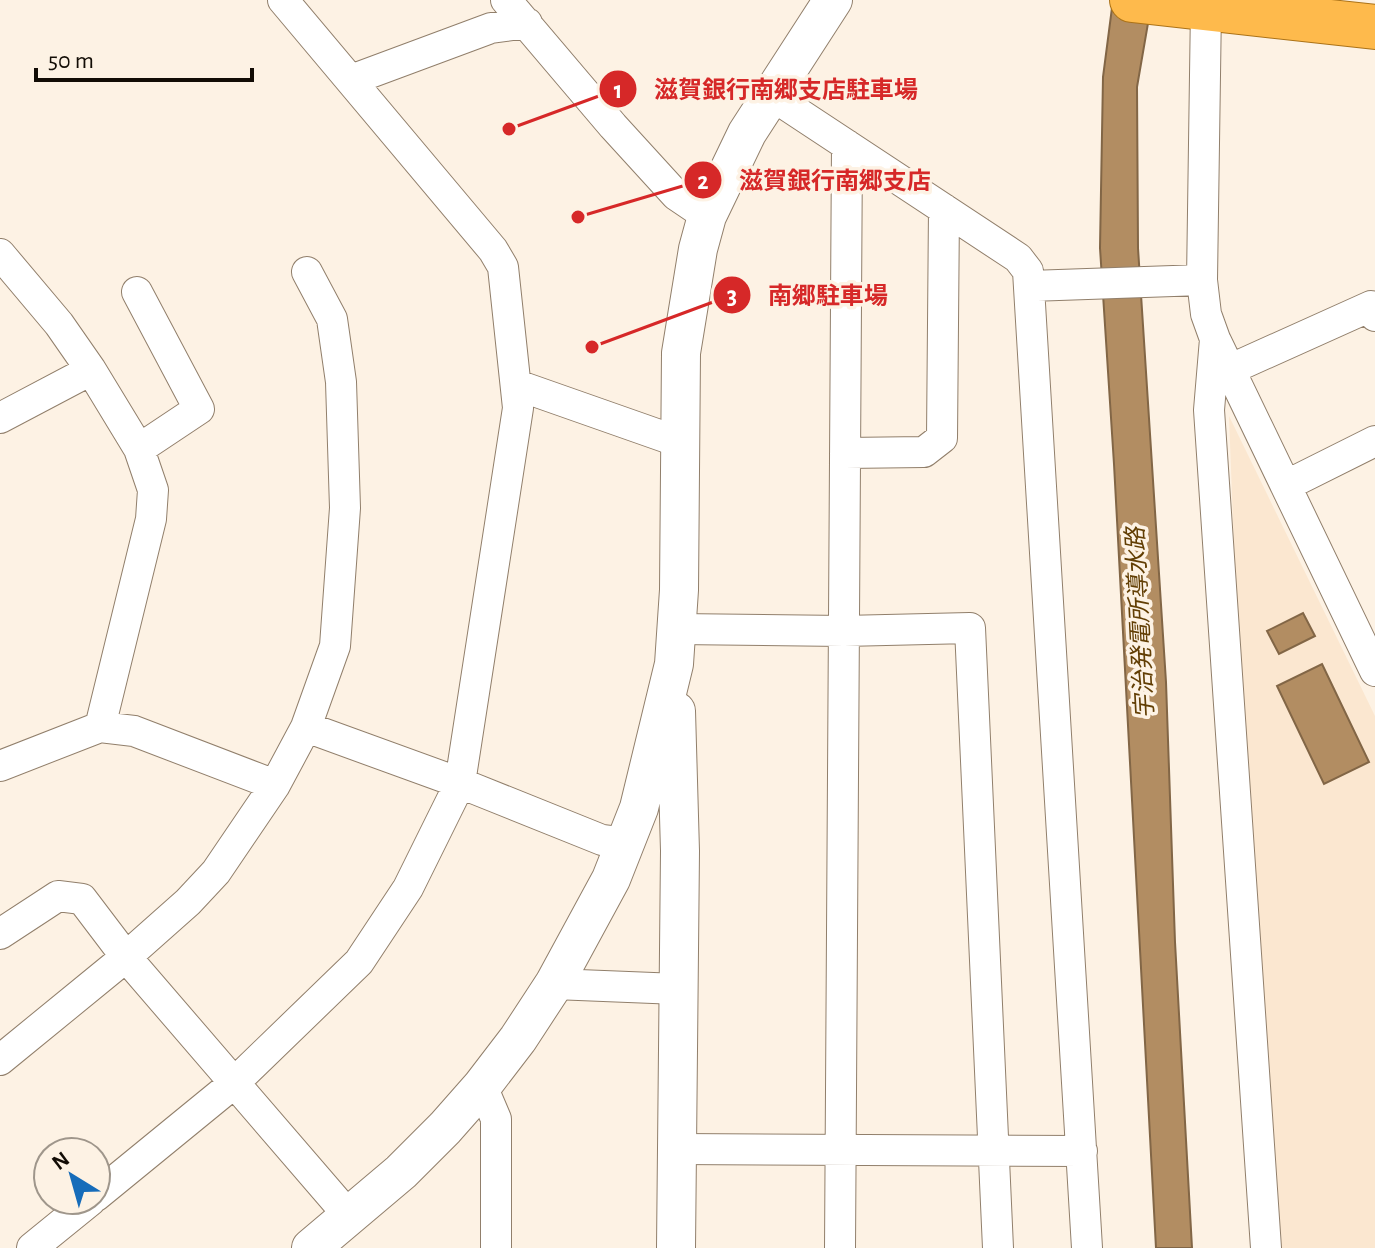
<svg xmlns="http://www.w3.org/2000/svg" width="1375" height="1248" font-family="'Alegreya Sans','Noto Sans JP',sans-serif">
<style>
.built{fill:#fbe7d0}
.water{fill:#b28d62;stroke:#826646;stroke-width:2}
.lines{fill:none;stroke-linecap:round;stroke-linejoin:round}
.minor-casing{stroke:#917f6b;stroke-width:32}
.tertiary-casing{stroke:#917f6b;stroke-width:40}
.trunk-casing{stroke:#ab7217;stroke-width:46}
.minor{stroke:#fff;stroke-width:30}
.tertiary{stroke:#fff;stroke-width:38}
.trunk{stroke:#feba4c;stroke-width:44}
.labels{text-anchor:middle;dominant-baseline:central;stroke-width:7;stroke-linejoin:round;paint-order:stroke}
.water-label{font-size:24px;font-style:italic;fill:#623e04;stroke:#fdf2e4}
.leader{fill:none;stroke:#d62828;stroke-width:3}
.callout-dot{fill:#d62828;stroke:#fdf2e4;stroke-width:3}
.mark-label{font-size:24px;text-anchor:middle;font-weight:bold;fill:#fff}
.callout-label{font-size:24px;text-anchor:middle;font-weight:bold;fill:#d62828;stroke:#fdf2e4;stroke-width:7;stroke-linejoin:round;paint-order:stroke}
</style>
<rect width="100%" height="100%" fill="#fdf2e4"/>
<path class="built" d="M 1229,416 L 1375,716 L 1375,1248 L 1281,1248 L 1239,680 Z"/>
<path class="water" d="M 1113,0 L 1152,0 L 1137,87 L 1138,248 L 1166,682 L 1175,942 L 1192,1248 L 1156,1248 L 1114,464 L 1100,248 L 1103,77 Z
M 1303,613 L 1315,636 L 1279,654 L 1267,631 Z
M 1322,664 L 1369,762 L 1324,784 L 1277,686 Z"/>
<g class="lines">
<defs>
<path id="minor" d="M 506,0 L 613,126 L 676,195 L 707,216
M 1206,7 L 1202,280 L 1206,314 L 1215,339 L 1375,671
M 351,80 L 491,28 L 527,23
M 771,95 L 1018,258 L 1028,271 L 1087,1248
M 0,254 L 59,324 L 91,370 L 139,449 L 153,490 L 151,519 L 100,727
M 1030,286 L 1202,280
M 137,292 L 199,409 L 139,449
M 1215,339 L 1209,410 L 1266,1248
M 1231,369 L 1371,306 L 1375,316
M 517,385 L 682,443
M 0,418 L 91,370
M 845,453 L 924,452 L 942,438 L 944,209
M 1287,485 L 1375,441
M 677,629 L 844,631 L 970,628 L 998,1248
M 306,727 L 460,783 L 602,840 L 626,843
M 0,766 L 100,727 L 134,731 L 275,785
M 0,934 L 58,896 L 82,899 L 126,957 L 349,1216
M 554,984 L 678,989
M 0,1060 L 126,957 L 188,902 L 216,872 L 275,785 L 306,727 L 335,646 L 345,508 L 341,382 L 332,319 L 307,272
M 482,1086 L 496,1119 L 496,1248
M 677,1149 L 1082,1151
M 96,1196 L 233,1084 L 359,962 L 408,888 L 460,783 L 518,408 L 503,267 L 493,250 L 283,0
M 32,1248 L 91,1200
M 840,1248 L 847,145"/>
<path id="tertiary" d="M 311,1248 L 401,1172 L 445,1128 L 482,1086 L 518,1039 L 554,984 L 611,879 L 639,808 L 674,664 L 679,590 L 681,353 L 698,249 L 707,216 L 747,133 L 833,0
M 676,1248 L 680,851 L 676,711"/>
<path id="trunk" d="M 1132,0 L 1375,27"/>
</defs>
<use href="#minor" class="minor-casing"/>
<use href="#tertiary" class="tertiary-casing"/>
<use href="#trunk" class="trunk-casing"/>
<use href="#minor" class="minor"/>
<use href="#tertiary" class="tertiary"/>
<use href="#trunk" class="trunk"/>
</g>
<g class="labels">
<g class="water-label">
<text transform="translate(1141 623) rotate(-93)">宇治発電所導水路</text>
</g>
</g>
<path class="leader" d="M509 129L618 89M578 217L703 180M592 347L732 295"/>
<g class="callout-dot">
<circle cx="509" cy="129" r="8"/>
<circle cx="578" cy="217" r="8"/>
<circle cx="592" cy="347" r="8"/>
<circle cx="618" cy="89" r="20"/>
<circle cx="703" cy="180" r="20"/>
<circle cx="732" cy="295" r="20"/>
</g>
<g class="mark-label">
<text x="618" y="98">1</text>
<text x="703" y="189">2</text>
<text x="732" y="304">3</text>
</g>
<g class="callout-label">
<text x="786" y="98">滋賀銀行南郷支店駐車場</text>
<text x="835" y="189">滋賀銀行南郷支店</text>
<text x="828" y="304">南郷駐車場</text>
</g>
<g transform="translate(72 1176) rotate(323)"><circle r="38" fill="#fdf2e4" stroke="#9f968b" stroke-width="2"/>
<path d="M0-6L14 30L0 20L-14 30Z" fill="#166cba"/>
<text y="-12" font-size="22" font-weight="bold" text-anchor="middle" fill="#120c05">N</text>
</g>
<path d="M36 68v12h216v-12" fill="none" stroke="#120c05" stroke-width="4"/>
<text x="48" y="68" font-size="24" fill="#120c05" stroke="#fdf2e4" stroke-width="6" paint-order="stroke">50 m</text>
</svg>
